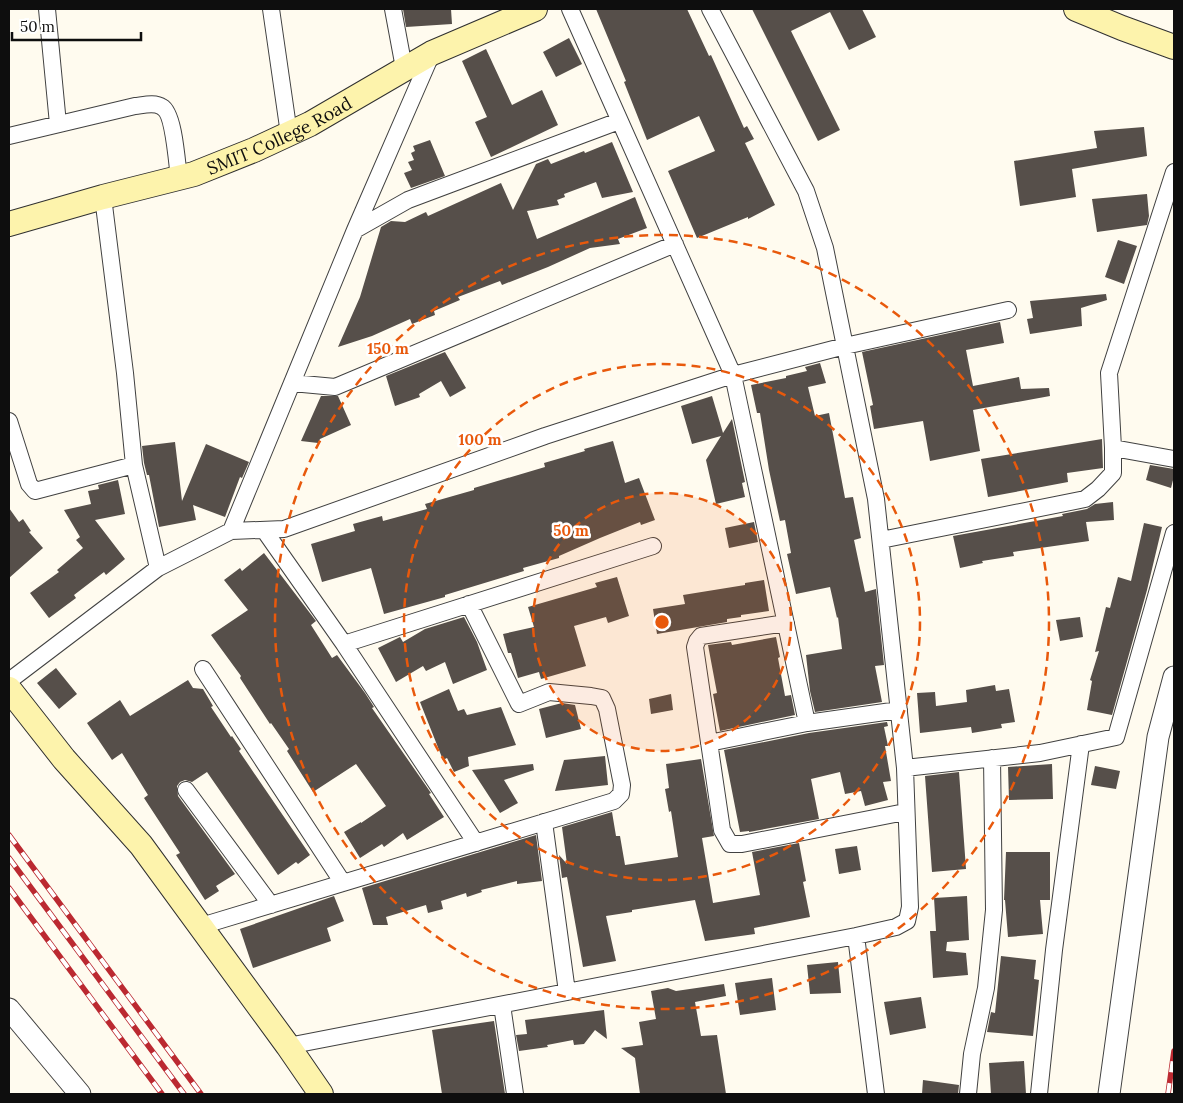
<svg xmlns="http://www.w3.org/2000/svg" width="1183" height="1103" font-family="Lora,serif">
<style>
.building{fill:#564f4a}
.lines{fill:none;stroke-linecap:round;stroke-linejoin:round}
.minor-casing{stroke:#414141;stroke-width:18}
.tertiary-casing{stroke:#414141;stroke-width:23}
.secondary-casing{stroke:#303030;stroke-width:26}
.minor{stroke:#fff;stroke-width:16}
.tertiary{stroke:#fff;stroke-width:21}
.secondary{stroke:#fdf3ac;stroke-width:24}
.rail-casing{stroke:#bb2931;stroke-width:5.5}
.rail{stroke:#fff;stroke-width:4;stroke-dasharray:11;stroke-linecap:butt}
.ring{fill:none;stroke:#e8590c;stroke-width:2.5;stroke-dasharray:9 6}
.labels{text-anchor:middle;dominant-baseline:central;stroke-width:5;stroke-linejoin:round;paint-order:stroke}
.street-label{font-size:18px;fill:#0e0e0e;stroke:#fff}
.centre{fill:#e8590c;stroke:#fff;stroke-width:2.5}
.ring-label{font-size:15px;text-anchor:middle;font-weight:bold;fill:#e8590c;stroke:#fff;stroke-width:5;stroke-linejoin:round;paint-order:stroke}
</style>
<rect width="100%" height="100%" fill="#fffbef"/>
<path class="building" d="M 403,9 L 451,9 L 452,24 L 406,27 Z
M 596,9 L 687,9 L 709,56 L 711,55 L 744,128 L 747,126 L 754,139 L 745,143 L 775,205 L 748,219 L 748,217 L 697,238 L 668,171 L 715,151 L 699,116 L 647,140 L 624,82 L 626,81 Z
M 752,9 L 862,9 L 876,37 L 849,50 L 830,12 L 791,31 L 840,130 L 818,141 Z
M 569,38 L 582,64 L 556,77 L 543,52 Z
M 486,49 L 512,105 L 542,90 L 558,125 L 491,157 L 475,122 L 487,117 L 462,61 Z
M 1144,127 L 1147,156 L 1072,169 L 1076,197 L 1020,206 L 1014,161 L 1097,148 L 1094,131 Z
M 430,140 L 445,176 L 411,188 L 404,173 L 412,170 L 408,162 L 414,160 L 411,153 L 415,151 L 413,146 Z
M 612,142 L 633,192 L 602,198 L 596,182 L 564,194 L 565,197 L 557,200 L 559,205 L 527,211 L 537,239 L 635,197 L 647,228 L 618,239 L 620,244 L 590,248 L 548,267 L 502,285 L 500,281 L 458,297 L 460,300 L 434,311 L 435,315 L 412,324 L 410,319 L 372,336 L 338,347 L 360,297 L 381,227 L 391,221 L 405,222 L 426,212 L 428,216 L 501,183 L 513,210 L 536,164 L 548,159 L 551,164 L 584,151 L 585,153 Z
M 1147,194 L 1149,216 L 1147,225 L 1097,232 L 1092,199 Z
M 1118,240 L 1137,246 L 1124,284 L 1105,277 Z
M 1106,294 L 1107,300 L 1081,308 L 1082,326 L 1030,334 L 1027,319 L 1033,318 L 1030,301 Z
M 1000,322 L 1004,343 L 966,350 L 973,386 L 1019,377 L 1021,389 L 1049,388 L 1050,396 L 973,410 L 980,451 L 930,461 L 923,421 L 874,429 L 870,406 L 873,405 L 862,352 Z
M 445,352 L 466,388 L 450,397 L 441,381 L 419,394 L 420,397 L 395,406 L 386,376 Z
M 820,363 L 826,383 L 808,387 L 815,416 L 829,413 L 845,498 L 853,497 L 861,538 L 854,540 L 865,592 L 876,589 L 884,665 L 875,666 L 882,702 L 815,712 L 810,691 L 806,655 L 842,649 L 838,617 L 837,618 L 830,587 L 796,594 L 787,554 L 791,553 L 785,520 L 780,521 L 769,470 L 760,413 L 757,413 L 751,385 L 786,378 L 786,376 L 807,371 L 805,367 Z
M 321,396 L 338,396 L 351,425 L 320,439 L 318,443 L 301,441 Z
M 712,396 L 723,433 L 732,419 L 745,482 L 742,483 L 745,497 L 716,504 L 706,460 L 721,436 L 692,444 L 681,406 Z
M 1102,439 L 1103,468 L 1067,473 L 1068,482 L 988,497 L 981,459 Z
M 613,441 L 625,483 L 639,478 L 655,520 L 641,525 L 640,522 L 600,538 L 559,556 L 559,558 L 523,568 L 524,571 L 445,595 L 445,597 L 384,614 L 371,568 L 322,582 L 311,544 L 355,531 L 353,524 L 382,516 L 383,521 L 427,509 L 425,504 L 474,490 L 474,488 L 545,467 L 544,463 L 585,451 L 584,449 Z
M 175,442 L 182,501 L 206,444 L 249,462 L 242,478 L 240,477 L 225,517 L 193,505 L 196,520 L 159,527 L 149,475 L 147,475 L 144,463 L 142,446 Z
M 1150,465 L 1174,469 L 1174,476 L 1171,488 L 1146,480 Z
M 118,480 L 125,514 L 95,520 L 125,559 L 106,575 L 104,572 L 74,595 L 76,598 L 49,618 L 30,593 L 59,572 L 57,570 L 83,548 L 76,540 L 80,537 L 64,510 L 91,504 L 88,491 L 99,489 L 98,485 Z
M 1113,502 L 1114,520 L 1086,522 L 1089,541 L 1013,552 L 1014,556 L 982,561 L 983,563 L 960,568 L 953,536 L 1063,516 L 1062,514 L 1087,509 L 1095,504 Z
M 9,508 L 19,522 L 23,519 L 31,531 L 29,532 L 43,548 L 9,578 Z
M 754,522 L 758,542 L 729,548 L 725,528 Z
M 1144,523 L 1162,527 L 1147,590 L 1112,715 L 1087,710 L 1092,681 L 1090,680 L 1099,651 L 1095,652 L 1106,607 L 1110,608 L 1118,577 L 1131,581 Z
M 264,553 L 316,621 L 311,625 L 332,658 L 337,655 L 365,693 L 374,707 L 372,708 L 431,793 L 429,794 L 444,817 L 407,840 L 403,833 L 384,847 L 382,844 L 360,858 L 344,832 L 361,822 L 361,823 L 386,806 L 356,764 L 313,792 L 287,751 L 289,749 L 271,723 L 270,724 L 240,678 L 241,676 L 211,635 L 248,610 L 224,580 L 240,568 L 242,571 Z
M 617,577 L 629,616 L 608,623 L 606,617 L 574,626 L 586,666 L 541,679 L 539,672 L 518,678 L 511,653 L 508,653 L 503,634 L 534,627 L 528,607 L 597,587 L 595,583 Z
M 764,580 L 769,611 L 741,615 L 741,617 L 727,619 L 727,622 L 657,634 L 653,609 L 685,604 L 683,595 L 745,585 L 745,583 Z
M 464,617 L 477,642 L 487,670 L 453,684 L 445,662 L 426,671 L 423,666 L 396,682 L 378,648 L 400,637 L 403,642 L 425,629 Z
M 1080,617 L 1083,637 L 1060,641 L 1056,620 Z
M 776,637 L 780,657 L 778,658 L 785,696 L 791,695 L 795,715 L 720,731 L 713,694 L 717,693 L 708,645 L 731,642 L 732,645 Z
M 56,668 L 77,694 L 59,709 L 37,683 Z
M 188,680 L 193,688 L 203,689 L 213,706 L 211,707 L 231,737 L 232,736 L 241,749 L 239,751 L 310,855 L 298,864 L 296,862 L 278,875 L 207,772 L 192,782 L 185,780 L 180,782 L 177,786 L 178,796 L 235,874 L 216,886 L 219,891 L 205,900 L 176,855 L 180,853 L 144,798 L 148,795 L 122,753 L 112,760 L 87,723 L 120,700 L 130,716 Z
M 995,685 L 996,691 L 1009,689 L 1015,722 L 1001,724 L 1002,728 L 972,733 L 971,727 L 920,733 L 917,693 L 935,692 L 936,706 L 967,702 L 966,690 Z
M 449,689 L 458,711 L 464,709 L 467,715 L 501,707 L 516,745 L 468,757 L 469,766 L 454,772 L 447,758 L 443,760 L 420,702 Z
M 671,694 L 673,710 L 651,714 L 649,699 Z
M 562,703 L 575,705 L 581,729 L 546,738 L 539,709 Z
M 887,722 L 888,726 L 884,727 L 888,746 L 885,746 L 891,781 L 883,782 L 888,800 L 865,806 L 861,791 L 845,794 L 840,772 L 811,779 L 819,819 L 749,832 L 749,831 L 740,832 L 724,750 L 809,733 Z
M 605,756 L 608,785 L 555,791 L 564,760 Z
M 701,759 L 714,836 L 702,838 L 713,903 L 760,895 L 752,852 L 799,843 L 806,881 L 803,882 L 810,917 L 754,928 L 755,934 L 705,941 L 695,900 L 632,910 L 632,912 L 606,916 L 616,961 L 583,967 L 567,877 L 562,878 L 559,855 L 567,864 L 562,827 L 612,812 L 616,836 L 620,836 L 625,865 L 678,857 L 671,811 L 669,812 L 665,789 L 669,788 L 666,764 Z
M 533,764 L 534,770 L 504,780 L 518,803 L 500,813 L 472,770 Z
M 1052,764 L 1053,799 L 1009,800 L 1008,767 Z
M 1095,766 L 1120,771 L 1116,789 L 1091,785 Z
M 959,772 L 966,869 L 932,872 L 925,776 Z
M 536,835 L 542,881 L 517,884 L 517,881 L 481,890 L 482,892 L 467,897 L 466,893 L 441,901 L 443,909 L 428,913 L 426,905 L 386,917 L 388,925 L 373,925 L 362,888 Z
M 857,846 L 861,870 L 839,874 L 835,849 Z
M 1006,852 L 1050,852 L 1050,900 L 1040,900 L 1043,934 L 1008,937 L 1005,900 L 1004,900 Z
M 334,896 L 344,921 L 327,928 L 331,941 L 253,968 L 240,929 Z
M 967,896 L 969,940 L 947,942 L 946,951 L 966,953 L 968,975 L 933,978 L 930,931 L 936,931 L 934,898 Z
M 1001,956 L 1036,960 L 1034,979 L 1039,980 L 1033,1036 L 987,1032 L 991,1012 L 995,1013 Z
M 838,962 L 841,993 L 810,994 L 807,965 Z
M 772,978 L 776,1010 L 740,1015 L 735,983 Z
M 724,984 L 726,996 L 695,1002 L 701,1036 L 717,1035 L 726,1094 L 640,1094 L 635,1058 L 621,1048 L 643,1045 L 639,1022 L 656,1019 L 651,991 L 668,988 L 676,991 Z
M 921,997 L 926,1028 L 890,1035 L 884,1002 Z
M 604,1010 L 607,1039 L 595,1030 L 584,1044 L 574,1045 L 573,1040 L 547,1045 L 548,1047 L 519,1051 L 516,1035 L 527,1034 L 525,1020 Z
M 494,1021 L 505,1094 L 442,1094 L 432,1030 Z
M 1024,1061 L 1026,1094 L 991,1094 L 989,1063 Z
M 923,1080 L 959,1085 L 958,1094 L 922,1094 Z"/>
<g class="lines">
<defs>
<path id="minor" d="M 47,9 L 58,124
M 271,9 L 289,134
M 393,9 L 404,68
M 570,9 L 733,375 L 807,723
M 9,136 L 135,106 C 144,105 155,102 162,107 C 174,113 177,164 179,178
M 103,197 L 125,373 L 134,465 L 158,568
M 355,230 L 408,200 L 619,121
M 292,383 L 335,387 L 675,244
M 9,421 L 29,484 L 35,491 L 134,465
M 1113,448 L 1174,459
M 264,530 L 344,644 L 476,843
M 231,531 L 284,529 L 545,436 L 733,375 L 845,346 L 1008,310
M 881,540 L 1085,499 L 1098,489 L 1113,473 L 1113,448 L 1109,373 L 1174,172
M 786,623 L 701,636 L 697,641 L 695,647 L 722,830 L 730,844 L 742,844 L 905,812
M 344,644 L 653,546
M 203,669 L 343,883
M 9,681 L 158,568 L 231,531 L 355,230 L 432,53
M 709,743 L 807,723 L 899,710
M 905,768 L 1040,753 L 1116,737 L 1174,533
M 186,790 L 271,905
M 544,822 L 567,992
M 201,926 L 614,801 L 621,794 L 622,785 L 607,709 L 602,698 L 591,696 L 549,692 L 519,704 L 469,604
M 856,936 L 876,1094
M 502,1005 L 515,1094
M 288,1046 L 856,936 L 896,927 L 907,921 L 910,907 L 905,768 L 876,499 L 825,248 L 806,191 L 710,9
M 968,1094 L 972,1054 L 986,988 L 994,910 L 992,758
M 1039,1094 L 1054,950 L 1081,744"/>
<path id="tertiary" d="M 9,1009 L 80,1094
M 1109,1094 L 1158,737 L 1174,677"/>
<g id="secondary">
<path d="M 1076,9 L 1122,28 L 1174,47"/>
<path id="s1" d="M 9,224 L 103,197 L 194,174 L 254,150 L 310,124 L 432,53 L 535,9"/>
<path d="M 9,689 L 64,759 L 141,845 L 288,1046 L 321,1094"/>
</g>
</defs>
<use href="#minor" class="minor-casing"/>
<use href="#tertiary" class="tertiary-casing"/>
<use href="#secondary" class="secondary-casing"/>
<use href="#minor" class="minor"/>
<use href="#tertiary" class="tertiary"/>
<use href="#secondary" class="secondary"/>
<defs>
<path id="rail" d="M 9,835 L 201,1094
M 9,858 L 184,1094
M 9,888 L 162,1094
M 1168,1094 L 1174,1051"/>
</defs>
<use href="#rail" class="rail-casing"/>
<use href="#rail" class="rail"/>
</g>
<circle cx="662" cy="622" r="129" fill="#e8590c" fill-opacity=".12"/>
<g class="ring">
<circle cx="662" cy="622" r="129"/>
<circle cx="662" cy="622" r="258"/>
<circle cx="662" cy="622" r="387"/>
</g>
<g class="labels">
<g class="street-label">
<text stroke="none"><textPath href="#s1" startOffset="285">SMIT College Road</textPath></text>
</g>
</g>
<circle cx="662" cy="622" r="8" class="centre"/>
<g class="ring-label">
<text x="388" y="354">150 m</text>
<text x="480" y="445">100 m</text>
<text x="571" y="536">50 m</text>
</g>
<rect width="1183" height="1103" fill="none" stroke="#0e0e0e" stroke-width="20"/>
<path d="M12 32v8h129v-8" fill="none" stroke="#0e0e0e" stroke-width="2.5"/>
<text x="20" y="32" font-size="15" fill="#0e0e0e" stroke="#ffffff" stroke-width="4" paint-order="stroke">50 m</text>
</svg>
